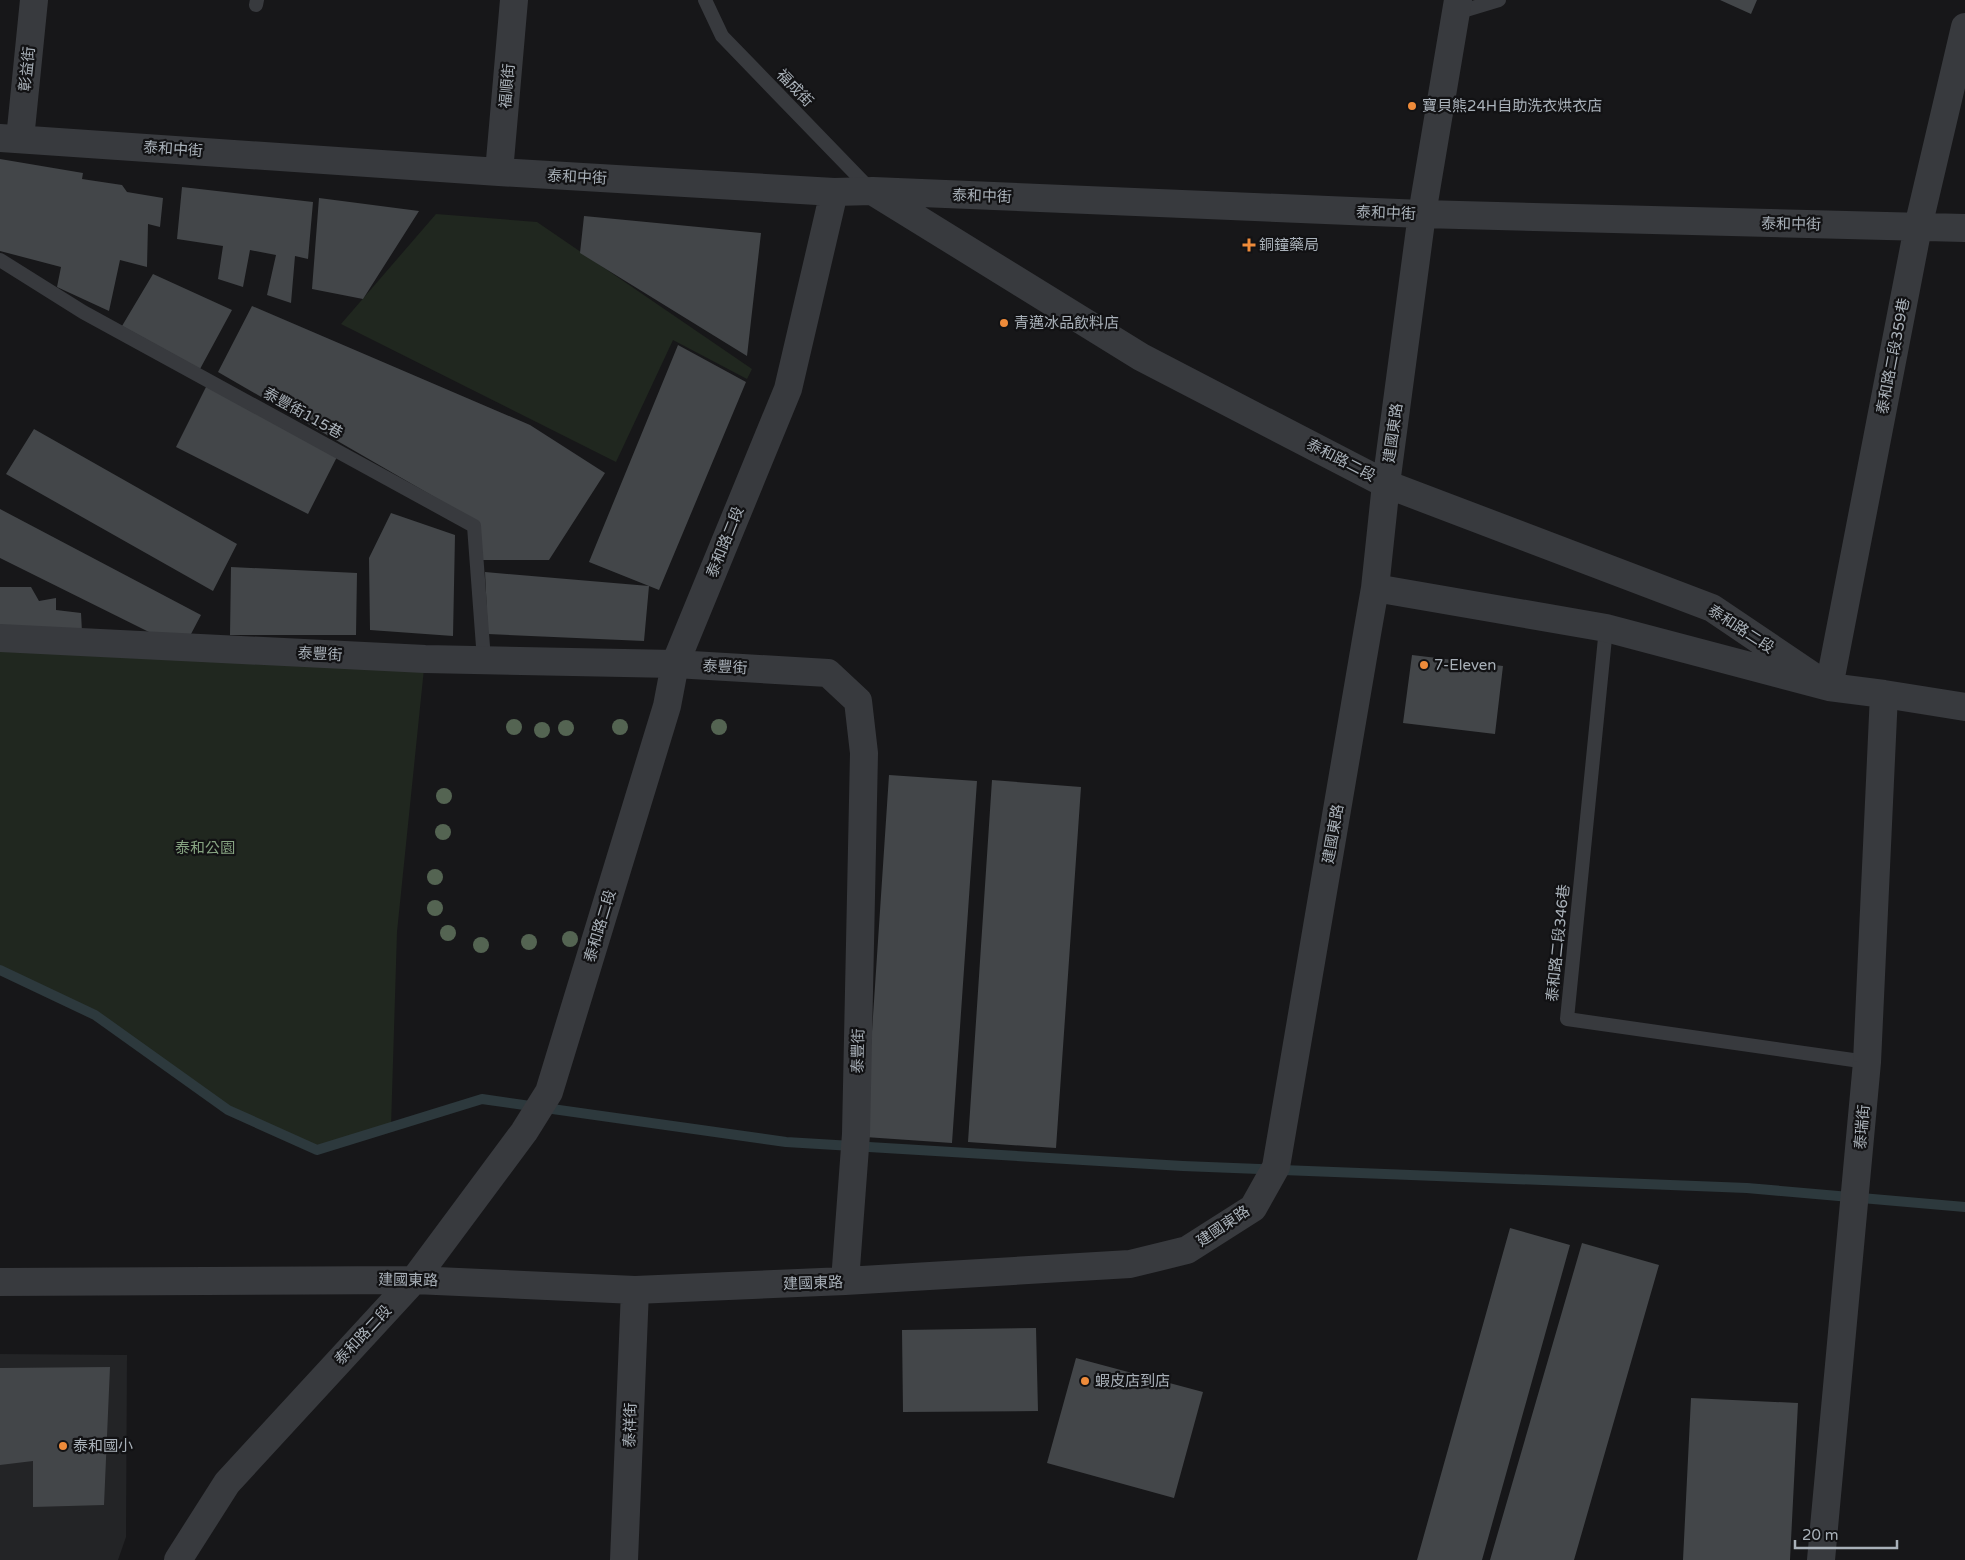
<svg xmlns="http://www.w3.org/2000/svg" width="1965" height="1560" font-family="'Varela Round','Noto Sans TC',sans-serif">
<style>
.built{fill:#232426}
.green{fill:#20271f}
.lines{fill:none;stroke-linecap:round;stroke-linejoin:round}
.stream{stroke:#2d393d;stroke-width:10}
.building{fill:#434649}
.service{stroke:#383a3e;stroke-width:14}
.minor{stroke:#383a3e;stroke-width:28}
.tree{fill:#546452}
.poi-dot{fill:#ee8b3a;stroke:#121214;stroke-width:2}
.labels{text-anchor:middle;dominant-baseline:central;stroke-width:4.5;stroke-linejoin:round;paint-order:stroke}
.street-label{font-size:15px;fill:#a9b1b9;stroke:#121214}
.poi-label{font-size:15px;fill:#a9b1b9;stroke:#121214;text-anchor:start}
.park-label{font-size:15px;fill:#86a381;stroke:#121214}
</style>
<rect width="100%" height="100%" fill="#171719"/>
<path class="built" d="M 0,1354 L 127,1355 L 126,1537 L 118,1560 L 0,1560 Z"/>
<path class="green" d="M 436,214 L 537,222 L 752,369 L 747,379 L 673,340 L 616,462 L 341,324 Z
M 0,638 L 425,659 L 397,932 L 391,1127 L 317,1150 L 228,1110 L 95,1015 L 0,971 Z"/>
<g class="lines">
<path class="stream" d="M 0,970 L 95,1015 L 228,1110 L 317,1150 L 482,1099 L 786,1142 L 1183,1166 L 1747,1188 L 1965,1207"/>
</g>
<path class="building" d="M 1720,0 L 1757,0 L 1751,14 Z
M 0,159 L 83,173 L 82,179 L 122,185 L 127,192 L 163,198 L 160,227 L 148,224 L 147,267 L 120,260 L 109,311 L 57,287 L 61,267 L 0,251 Z
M 182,187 L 313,202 L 308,259 L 295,256 L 291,303 L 267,295 L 276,255 L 250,250 L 243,287 L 218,279 L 223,246 L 177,239 Z
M 319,198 L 419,211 L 363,299 L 312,289 Z
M 584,216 L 761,233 L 747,356 L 580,253 Z
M 153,274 L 232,310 L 200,369 L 122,326 Z
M 252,306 L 530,425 L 605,473 L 549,560 L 482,560 L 476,521 L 218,372 Z
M 678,345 L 746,382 L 659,590 L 589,562 Z
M 207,385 L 339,453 L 308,514 L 176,447 Z
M 34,429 L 237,544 L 213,591 L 6,474 Z
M 0,509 L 201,615 L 191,634 L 153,634 L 0,558 Z
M 391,513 L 455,535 L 453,636 L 370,630 L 369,558 Z
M 231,567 L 357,573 L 356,635 L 230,635 Z
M 485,572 L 649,586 L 644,641 L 488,634 Z
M 0,587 L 31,587 L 39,601 L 56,598 L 56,610 L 81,613 L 82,632 L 0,626 Z
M 1412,655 L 1503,666 L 1495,734 L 1403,723 Z
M 889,775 L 977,781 L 952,1143 L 865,1137 Z
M 992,780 L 1081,787 L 1056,1148 L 968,1142 Z
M 1510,1228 L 1570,1245 L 1482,1560 L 1417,1560 Z
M 1582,1243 L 1659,1265 L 1574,1560 L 1490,1560 Z
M 1036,1328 L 1038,1411 L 903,1412 L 902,1330 Z
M 1076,1358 L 1203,1392 L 1174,1498 L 1047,1463 Z
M 110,1367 L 104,1505 L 33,1507 L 33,1461 L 0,1465 L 0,1368 Z
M 1691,1398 L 1798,1403 L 1790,1560 L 1683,1560 Z"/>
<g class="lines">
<path class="service" d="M 705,0 L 722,36 L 871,190
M 256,5 L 257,0
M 1456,13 L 1499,0
M 0,260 L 83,312 L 474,526 L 484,660
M 1606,628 L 1567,1019 L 1867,1062"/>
<path class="minor" d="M 0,138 L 499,172 L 834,192 L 873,191 L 1422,214 L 1965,228
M 20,139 L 34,0
M 499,172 L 514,0
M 874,192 L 1141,357 L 1386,484 L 1712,608 L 1829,687 L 1918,227 L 1965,27
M 1375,588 L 1606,628 L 1829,687 L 1884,694 L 1965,707
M 0,638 L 425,659 L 675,664 L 828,673 L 858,701 L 864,753 L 856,1134 L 845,1281
M 0,1282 L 414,1280 L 635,1290 L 845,1281 L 1130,1264 L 1187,1250 L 1253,1208 L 1276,1167 L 1367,634 L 1375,588 L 1386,484 L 1422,214 L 1458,0
M 178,1560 L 227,1483 L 414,1280 L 524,1132 L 549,1092 L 667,706 L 675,664 L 788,389 L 834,192
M 624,1560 L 635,1290
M 1821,1560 L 1867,1062 L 1884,694"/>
</g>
<g class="tree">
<circle cx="514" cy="727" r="8"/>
<circle cx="620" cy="727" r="8"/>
<circle cx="719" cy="727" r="8"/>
<circle cx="566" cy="728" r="8"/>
<circle cx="542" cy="730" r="8"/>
<circle cx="444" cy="796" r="8"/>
<circle cx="443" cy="832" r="8"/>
<circle cx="435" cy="877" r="8"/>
<circle cx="435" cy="908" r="8"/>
<circle cx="448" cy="933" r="8"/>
<circle cx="570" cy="939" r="8"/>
<circle cx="529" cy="942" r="8"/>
<circle cx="481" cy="945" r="8"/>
</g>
<g class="poi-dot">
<circle cx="1412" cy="106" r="5"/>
<path d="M1246.5 237.5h5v5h5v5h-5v5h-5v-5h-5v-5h5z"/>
<circle cx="1004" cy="323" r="5"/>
<circle cx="1424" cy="665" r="5"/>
<circle cx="1085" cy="1381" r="5"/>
<circle cx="63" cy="1446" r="5"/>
</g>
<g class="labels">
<g class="street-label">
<text transform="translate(27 69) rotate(-84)">彰益街</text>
<text transform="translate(507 86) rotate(-85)">福順街</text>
<text transform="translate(795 88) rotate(46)">福成街</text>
<text transform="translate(173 149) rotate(4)">泰和中街</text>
<text transform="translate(577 177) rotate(3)">泰和中街</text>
<text transform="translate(982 196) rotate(2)">泰和中街</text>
<text transform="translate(1386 213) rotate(2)">泰和中街</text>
<text transform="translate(1791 224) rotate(1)">泰和中街</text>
<text transform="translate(1893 356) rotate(-79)">泰和路二段359巷</text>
<text transform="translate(303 413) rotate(29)">泰豐街115巷</text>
<text transform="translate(1393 433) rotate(-82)">建國東路</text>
<text transform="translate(1341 460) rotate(27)">泰和路二段</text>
<text transform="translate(725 542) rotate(-68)">泰和路二段</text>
<text transform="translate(1741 629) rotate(33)">泰和路二段</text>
<text transform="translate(320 654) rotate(3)">泰豐街</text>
<text transform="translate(725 667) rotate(3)">泰豐街</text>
<text transform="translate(1333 834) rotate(-80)">建國東路</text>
<text transform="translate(600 926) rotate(-73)">泰和路二段</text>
<text transform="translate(1558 943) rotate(-84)">泰和路二段346巷</text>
<text transform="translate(858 1051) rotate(-89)">泰豐街</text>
<text transform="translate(1862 1127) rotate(-85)">泰瑞街</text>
<text transform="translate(1223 1226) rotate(-34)">建國東路</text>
<text transform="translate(408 1280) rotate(1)">建國東路</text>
<text transform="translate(813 1283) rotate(-2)">建國東路</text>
<text transform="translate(363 1335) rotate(-47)">泰和路二段</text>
<text transform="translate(630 1425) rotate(-88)">泰祥街</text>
</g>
<g class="poi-label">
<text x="1422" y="106">寶貝熊24H自助洗衣烘衣店</text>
<text x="1259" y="245">銅鐘藥局</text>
<text x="1014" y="323">青邁冰品飲料店</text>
<text x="1434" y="665">7-Eleven</text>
<text x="1095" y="1381">蝦皮店到店</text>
<text x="73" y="1446">泰和國小</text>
</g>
<g class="park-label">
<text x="205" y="848">泰和公園</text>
</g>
</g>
<path d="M1795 1540v8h102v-8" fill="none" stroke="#a9b1b9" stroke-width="2.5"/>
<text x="1802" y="1540" font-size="15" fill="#a9b1b9" stroke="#121214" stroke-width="4" paint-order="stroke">20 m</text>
</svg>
